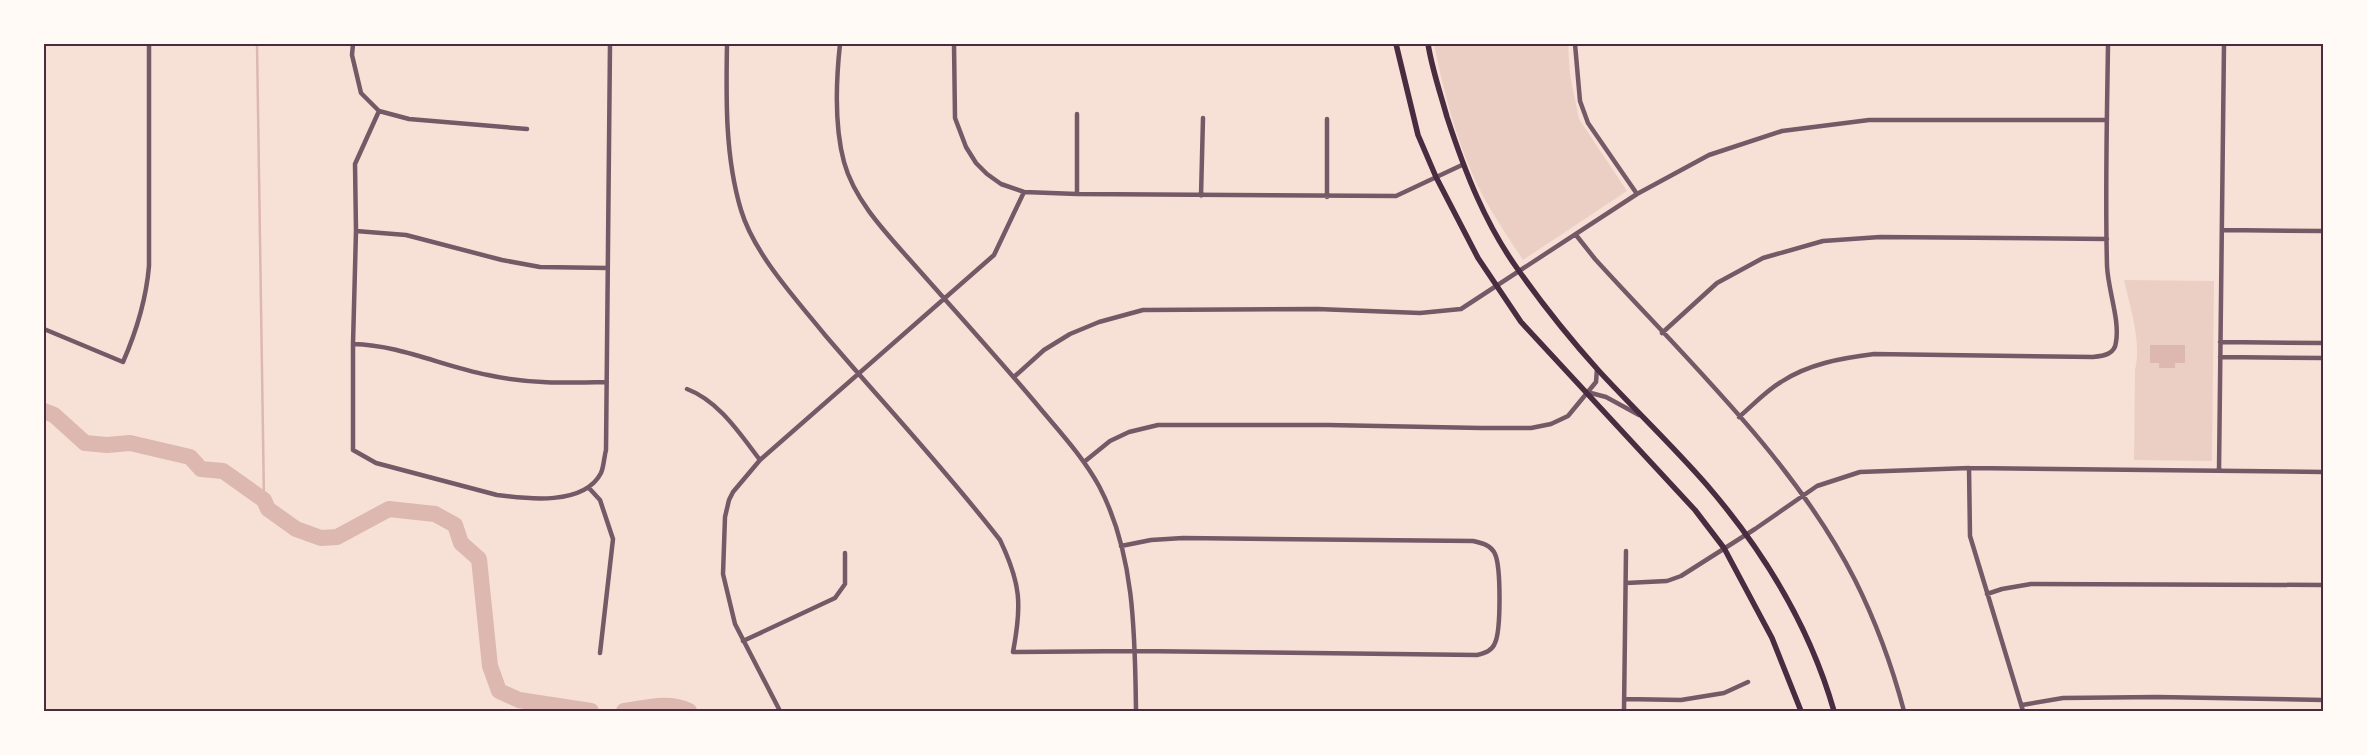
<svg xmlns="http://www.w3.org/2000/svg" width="2367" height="755" font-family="Commissioner,sans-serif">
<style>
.green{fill:#ebcfc5}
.water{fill:#dcb8b0}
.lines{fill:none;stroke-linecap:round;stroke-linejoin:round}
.stream{stroke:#dcb8b0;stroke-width:2.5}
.river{stroke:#dcb8b0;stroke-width:16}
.minor{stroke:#755966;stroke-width:4.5}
.secondary{stroke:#4a2c40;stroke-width:5.5}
.neatline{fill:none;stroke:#4a2c40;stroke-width:2}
</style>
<rect width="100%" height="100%" fill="#f7e1d7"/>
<path class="green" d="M 1434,44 L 1568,44 L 1570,75 L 1579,119 L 1627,191 L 1523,260 C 1511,242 1499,224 1488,205 C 1460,156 1445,98 1434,44 Z
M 2124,280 L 2214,281 L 2212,461 L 2134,460 L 2135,370 C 2142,341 2130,308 2124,280 Z"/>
<path class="water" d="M 2150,345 L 2185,345 L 2185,363 L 2175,363 L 2175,368 L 2159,368 L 2159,363 L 2150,363 Z"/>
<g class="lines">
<path class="stream" d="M 257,44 L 264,500"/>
<path class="river" d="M 44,411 L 54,415 L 85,443 L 107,445 L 130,443 L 190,457 L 201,469 L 223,471 L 264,500 L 268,509 L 296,529 L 321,538 L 337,537 L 389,509 L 435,514 L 455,525 L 461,543 L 479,559 L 490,666 L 499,691 L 519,700 L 591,711
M 624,711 C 646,708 668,701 689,711"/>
<path class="minor" d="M 353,44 L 352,55 L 361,93 L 379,111 L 409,119 L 527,129
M 727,44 C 726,98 725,157 741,210 C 754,254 796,299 825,335 C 883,403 945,469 1000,540 C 1021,584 1022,605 1013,652 L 1135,651 L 1477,655 C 1485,653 1492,651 1495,643 C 1501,630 1501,567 1495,554 C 1491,545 1482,543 1473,541 L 1183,538 L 1151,540 L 1121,546
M 840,44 C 836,81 834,125 844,162 C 855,203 891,238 918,269 C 957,313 996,356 1034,401 C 1057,429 1082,455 1099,486 C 1135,554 1135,636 1136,711
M 954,44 L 955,118 L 966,147 L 976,163 L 987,174 L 1001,184 L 1024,192 L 1077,194 L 1396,196 L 1462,165
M 1575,44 L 1580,101 L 1588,123 L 1637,194
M 379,111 L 355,164 L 356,231 L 353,344 L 353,450 L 376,463 L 497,495 C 527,499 584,506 601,473 C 604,466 604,457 606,450 L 610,44
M 1077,114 L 1077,194
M 1327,119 L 1327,197
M 1201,196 L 1203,118
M 2222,230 L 2323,231
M 356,231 L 406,235 L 502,260 L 540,267 L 608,268
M 1576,235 L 1595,259 C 1684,357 1795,461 1855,580 C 1876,622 1892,666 1904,711
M 44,329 L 123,362 C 137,330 146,301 149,266 L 149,44
M 1662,333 L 1717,283 L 1763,258 L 1823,241 L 1880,237 L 2107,239
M 2220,342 L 2323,343
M 353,344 C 400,345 442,366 488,375 C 528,384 566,383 607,382
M 2220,357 L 2323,358
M 1014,377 L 1044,350 L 1070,334 L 1099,322 L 1143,310 L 1317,309 L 1420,313 L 1461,309 L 1637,194 L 1709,155 L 1782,131 L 1869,120 L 2107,120
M 687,389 C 719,401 740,434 760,460
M 1587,392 L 1606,397 L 1639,415
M 1739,417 C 1753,405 1766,391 1781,382 C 1808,364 1842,358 1874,354 L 2093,357 C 2104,356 2115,354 2116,342 C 2120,320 2108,290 2107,266 C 2105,192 2107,118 2108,44
M 1084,462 L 1110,441 L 1129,432 L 1158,425 L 1328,425 L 1481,428 L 1531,428 L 1551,424 L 1568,416 L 1596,382 L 1597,369
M 1969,468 L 1970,536 L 2023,711
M 2219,470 L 2224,44
M 589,488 L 600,500 L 613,539 L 600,653
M 1626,583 L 1667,581 L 1681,576 L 1755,529 L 1817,486 L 1860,472 L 1969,468 L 2323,472
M 1987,594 L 2002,589 L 2031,584 L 2323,585
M 743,641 L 835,598 L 845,584 L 845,553
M 1624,699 L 1681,700 L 1724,693 L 1748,682
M 2022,705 L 2063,698 L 2157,697 L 2323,700
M 780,711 L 735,624 L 723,574 L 725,517 L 729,500 L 733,492 L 760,460 L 994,255 L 1024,192
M 1624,711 L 1626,551"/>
<path class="secondary" d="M 1396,44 L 1418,135 L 1436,177 L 1478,258 L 1521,322 L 1695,510 L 1724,548 L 1772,638 L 1801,711
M 1428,44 C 1432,69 1440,92 1447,117 C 1465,172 1485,224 1519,271 C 1543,305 1571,340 1599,371 C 1634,409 1672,445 1706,484 C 1763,550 1810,627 1834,711"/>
</g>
<rect width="2367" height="755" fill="none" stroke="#fffaf5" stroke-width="90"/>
<rect x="45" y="45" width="2277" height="665" class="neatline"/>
</svg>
